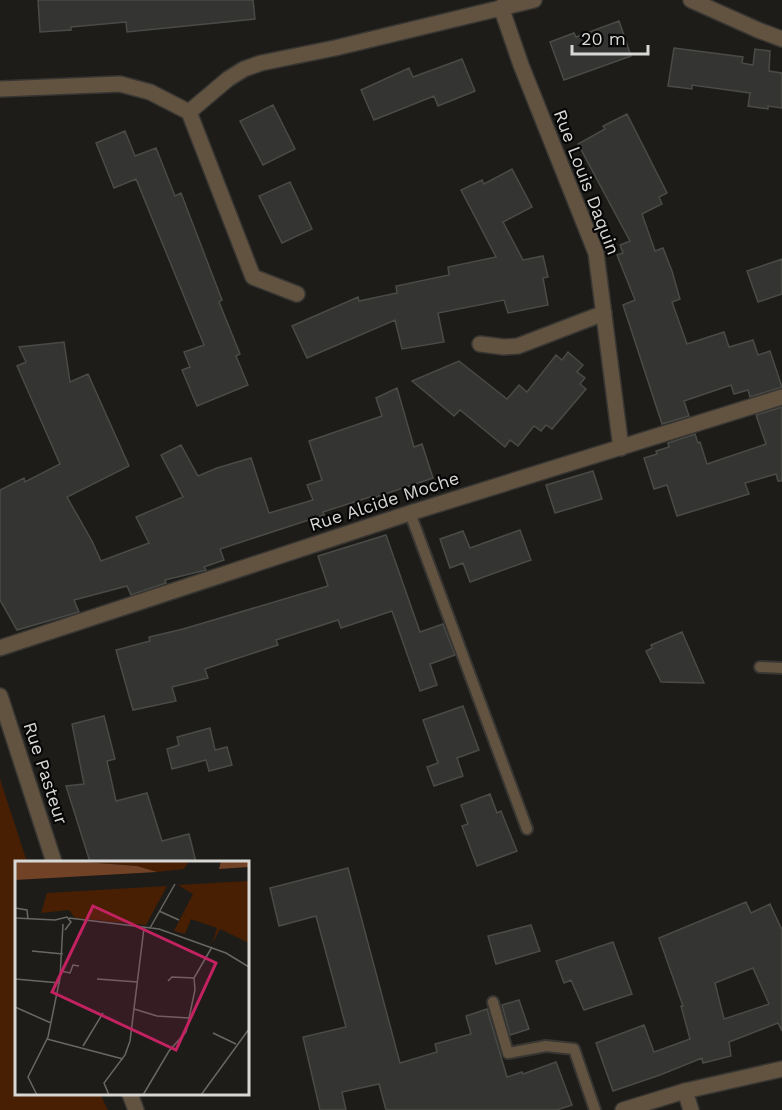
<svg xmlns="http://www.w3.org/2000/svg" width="782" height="1110" font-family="'Work Sans',sans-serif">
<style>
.green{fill:#491f03}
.building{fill:#343532;stroke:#4a4a47;stroke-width:1.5;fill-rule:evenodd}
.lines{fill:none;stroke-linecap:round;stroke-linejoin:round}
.service-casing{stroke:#373633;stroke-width:14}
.minor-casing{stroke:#373633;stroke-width:18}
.tertiary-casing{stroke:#373633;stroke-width:18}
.service{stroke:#625240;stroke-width:10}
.minor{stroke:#625240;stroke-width:15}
.tertiary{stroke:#625240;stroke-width:15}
.labels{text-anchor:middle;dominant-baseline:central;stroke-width:4.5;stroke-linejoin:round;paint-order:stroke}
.street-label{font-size:18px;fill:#d7d7d5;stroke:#070606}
.inset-road{fill:none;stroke:#676764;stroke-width:1.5}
.view{fill:#c32261;fill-opacity:0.15;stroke:#c32261;stroke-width:3}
.inset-edge{fill:none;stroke:#d7d7d5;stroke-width:3}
</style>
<rect width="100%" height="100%" fill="#1d1c19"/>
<path class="green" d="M 0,779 L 27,862 L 16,862 L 16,1094 L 100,1094 L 108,1110 L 0,1110 Z"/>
<path class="building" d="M 38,0 L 253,0 L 255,19 L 127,32 L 126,22 L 71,27 L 71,30 L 40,32 Z
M 619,21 L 631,56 L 564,80 L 550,42 L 574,33 L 576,37 Z
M 674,48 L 743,57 L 742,63 L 753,65 L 755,49 L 770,51 L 769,71 L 782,73 L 782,108 L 768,106 L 768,109 L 748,106 L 750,93 L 692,85 L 692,89 L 668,86 Z
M 462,59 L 475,91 L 438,106 L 434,96 L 374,120 L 361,90 L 409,68 L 413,77 Z
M 273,105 L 295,149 L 263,165 L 240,121 Z
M 627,114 L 667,193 L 659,197 L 662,204 L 642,214 L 655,251 L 663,248 L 672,271 L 680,299 L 672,302 L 687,344 L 724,332 L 729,347 L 753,340 L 758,355 L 770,351 L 782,387 L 750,397 L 748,390 L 734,394 L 731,385 L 684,401 L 689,416 L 662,424 L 623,305 L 635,300 L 617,255 L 623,253 L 620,245 L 630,241 L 578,144 L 605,129 L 603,126 Z
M 125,131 L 135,156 L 156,148 L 175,196 L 181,193 L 222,300 L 219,302 L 240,354 L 236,356 L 248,385 L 197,406 L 182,370 L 190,367 L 184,352 L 204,345 L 136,179 L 114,188 L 96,143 Z
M 512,169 L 532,207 L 503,222 L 523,260 L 543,256 L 548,277 L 543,278 L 548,305 L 508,313 L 504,300 L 438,313 L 444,342 L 402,349 L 395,320 L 307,358 L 292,326 L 358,297 L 359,301 L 397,293 L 396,286 L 449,275 L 448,267 L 496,257 L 461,190 L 482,180 L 484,184 Z
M 290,182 L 312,229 L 282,243 L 259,196 Z
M 782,259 L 782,294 L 758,302 L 747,271 Z
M 64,342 L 70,382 L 88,374 L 129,466 L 67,497 L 92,541 L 101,561 L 149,543 L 136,517 L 183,497 L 161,455 L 181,445 L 198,476 L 217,468 L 251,458 L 269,513 L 313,500 L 307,485 L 322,480 L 309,441 L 382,416 L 376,398 L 397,388 L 414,447 L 422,444 L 433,478 L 373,498 L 373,496 L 323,512 L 324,515 L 220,549 L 224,560 L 204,567 L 206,570 L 165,580 L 166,583 L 131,595 L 127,586 L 74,600 L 79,612 L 17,630 L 0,600 L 0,490 L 24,478 L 25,482 L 60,464 L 17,366 L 26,362 L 19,347 Z
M 568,352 L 583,365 L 577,372 L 585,378 L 580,384 L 586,389 L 552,429 L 546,425 L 541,431 L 534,426 L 518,446 L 510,440 L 505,447 L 460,410 L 454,416 L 412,381 L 459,361 L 507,399 L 519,385 L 527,392 L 556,355 L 562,360 Z
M 782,407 L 782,481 L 778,481 L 776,474 L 745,483 L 749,494 L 677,516 L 667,485 L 654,489 L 644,458 L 657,454 L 656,451 L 669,447 L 668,443 L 695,434 L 698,443 L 700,442 L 707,464 L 766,444 L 756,415 Z
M 593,471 L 602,499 L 555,513 L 546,485 Z
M 520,530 L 531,560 L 470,582 L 463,563 L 450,568 L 440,539 L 463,531 L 470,548 Z
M 386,535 L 420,632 L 443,624 L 455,655 L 430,664 L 437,685 L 420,691 L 392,611 L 341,628 L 338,620 L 276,640 L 278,645 L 205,669 L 208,678 L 172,687 L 176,701 L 133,710 L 116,650 L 150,641 L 149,637 L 183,629 L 328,586 L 318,556 Z
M 682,632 L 704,683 L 661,682 L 646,651 L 652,648 L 651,645 Z
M 463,706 L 479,750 L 457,758 L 463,776 L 434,786 L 427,767 L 438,763 L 423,720 Z
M 104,716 L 115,759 L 107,761 L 116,801 L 147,793 L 162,841 L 189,834 L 196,862 L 90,862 L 66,786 L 84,784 L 72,724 Z
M 210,728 L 215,750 L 227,747 L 232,765 L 209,771 L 206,760 L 172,769 L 167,749 L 179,745 L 177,737 Z
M 490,794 L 497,813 L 501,811 L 517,851 L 477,866 L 462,826 L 468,824 L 461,805 Z
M 348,868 L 400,1063 L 437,1052 L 435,1044 L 471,1034 L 466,1016 L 487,1009 L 507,1077 L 522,1072 L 523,1074 L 556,1062 L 572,1105 L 557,1110 L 386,1110 L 379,1084 L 342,1092 L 346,1110 L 320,1110 L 303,1037 L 346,1027 L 316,916 L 279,926 L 270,888 Z
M 746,902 L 751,913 L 770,904 L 782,930 L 782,1031 L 778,1023 L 729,1042 L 731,1056 L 703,1063 L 702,1058 L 660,1075 L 613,1091 L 596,1043 L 644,1025 L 654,1052 L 690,1039 L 681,1006 L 683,1006 L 659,938 ZM 753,968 L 769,1004 L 724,1019 L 715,983 Z
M 531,925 L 540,951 L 496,964 L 488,936 Z
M 613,942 L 632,994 L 584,1010 L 571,980 L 564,983 L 556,961 Z
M 519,1000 L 529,1029 L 510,1035 L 502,1005 Z"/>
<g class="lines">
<defs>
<path id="service" d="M 410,513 L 527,829
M 760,667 L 782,668
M 493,1002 L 508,1053 L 546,1046 L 574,1049 L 595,1110"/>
<path id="minor" d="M 691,0 L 758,30 L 782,39
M 501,7 L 521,65 L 596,253 L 621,448
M 0,89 L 120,84 L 150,92 L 189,112 L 228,79 L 244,69 L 261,63 L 335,48 L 534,0
M 189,112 L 253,277 L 297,294
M 480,344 L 504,347 L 518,346 L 604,313
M 0,648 L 410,513 L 782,397
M 685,1091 L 691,1110"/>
<path id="tertiary" d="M 0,696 L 54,862
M 130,1094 L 136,1110
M 623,1110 L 685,1091 L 782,1069"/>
</defs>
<use href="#service" class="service-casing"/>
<use href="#minor" class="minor-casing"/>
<use href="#tertiary" class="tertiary-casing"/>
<use href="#service" class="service"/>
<use href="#minor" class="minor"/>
<use href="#tertiary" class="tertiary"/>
</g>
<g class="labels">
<g class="street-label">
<text transform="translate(587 182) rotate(69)">Rue Louis Daquin</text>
<text transform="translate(384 501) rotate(-18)">Rue Alcide Moche</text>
<text transform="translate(46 773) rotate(72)">Rue Pasteur</text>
</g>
</g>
<g transform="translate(15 861)">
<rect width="234" height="234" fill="#1d1c19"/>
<path d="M 56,0 L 174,0 L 169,8 L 142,11 L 122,5 ZM 234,20 L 234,82 L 205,68 L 197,83 L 202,67 L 176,58 L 170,73 L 159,70 L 178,33 L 163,24 ZM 152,25 L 131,64 L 60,57 L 54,49 L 26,52 L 32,32 Z" fill="#491f03"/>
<path d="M 0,0 L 56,0 L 122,5 L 142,11 L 0,19 ZM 206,0 L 234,0 L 234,6 L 204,8 Z" fill="#724227"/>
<path class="inset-road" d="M 0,47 L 12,49 L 13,58M 144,50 L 164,59M 0,57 L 40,59 L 52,56 L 56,61 L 50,69M 54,57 L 144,68 L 211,92 L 234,106M 135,67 L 160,23M 17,90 L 48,93M 46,110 L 55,112 L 58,104 L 64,105M 0,118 L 45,122M 82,118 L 123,121M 153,120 L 157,116 L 179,117M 0,146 L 36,162M 119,148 L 142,155 L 174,157M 198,172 L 221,183M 32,178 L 108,198M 68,185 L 88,152M 22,234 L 13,216 L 33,176 L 45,117 L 48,63M 94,234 L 89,222 L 110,194 L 115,180 L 129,67M 128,234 L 154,190 L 171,171 L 180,129 L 179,117 L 197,86M 186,234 L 234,168"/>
<path class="view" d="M 78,45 L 201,102 L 161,189 L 37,131 Z"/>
<rect width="234" height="234" class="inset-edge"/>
</g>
<path d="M572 45v9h76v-9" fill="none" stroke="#d7d7d5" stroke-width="3"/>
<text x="581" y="45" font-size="18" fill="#d7d7d5" stroke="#070606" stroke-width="4.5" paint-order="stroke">20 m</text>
</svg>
